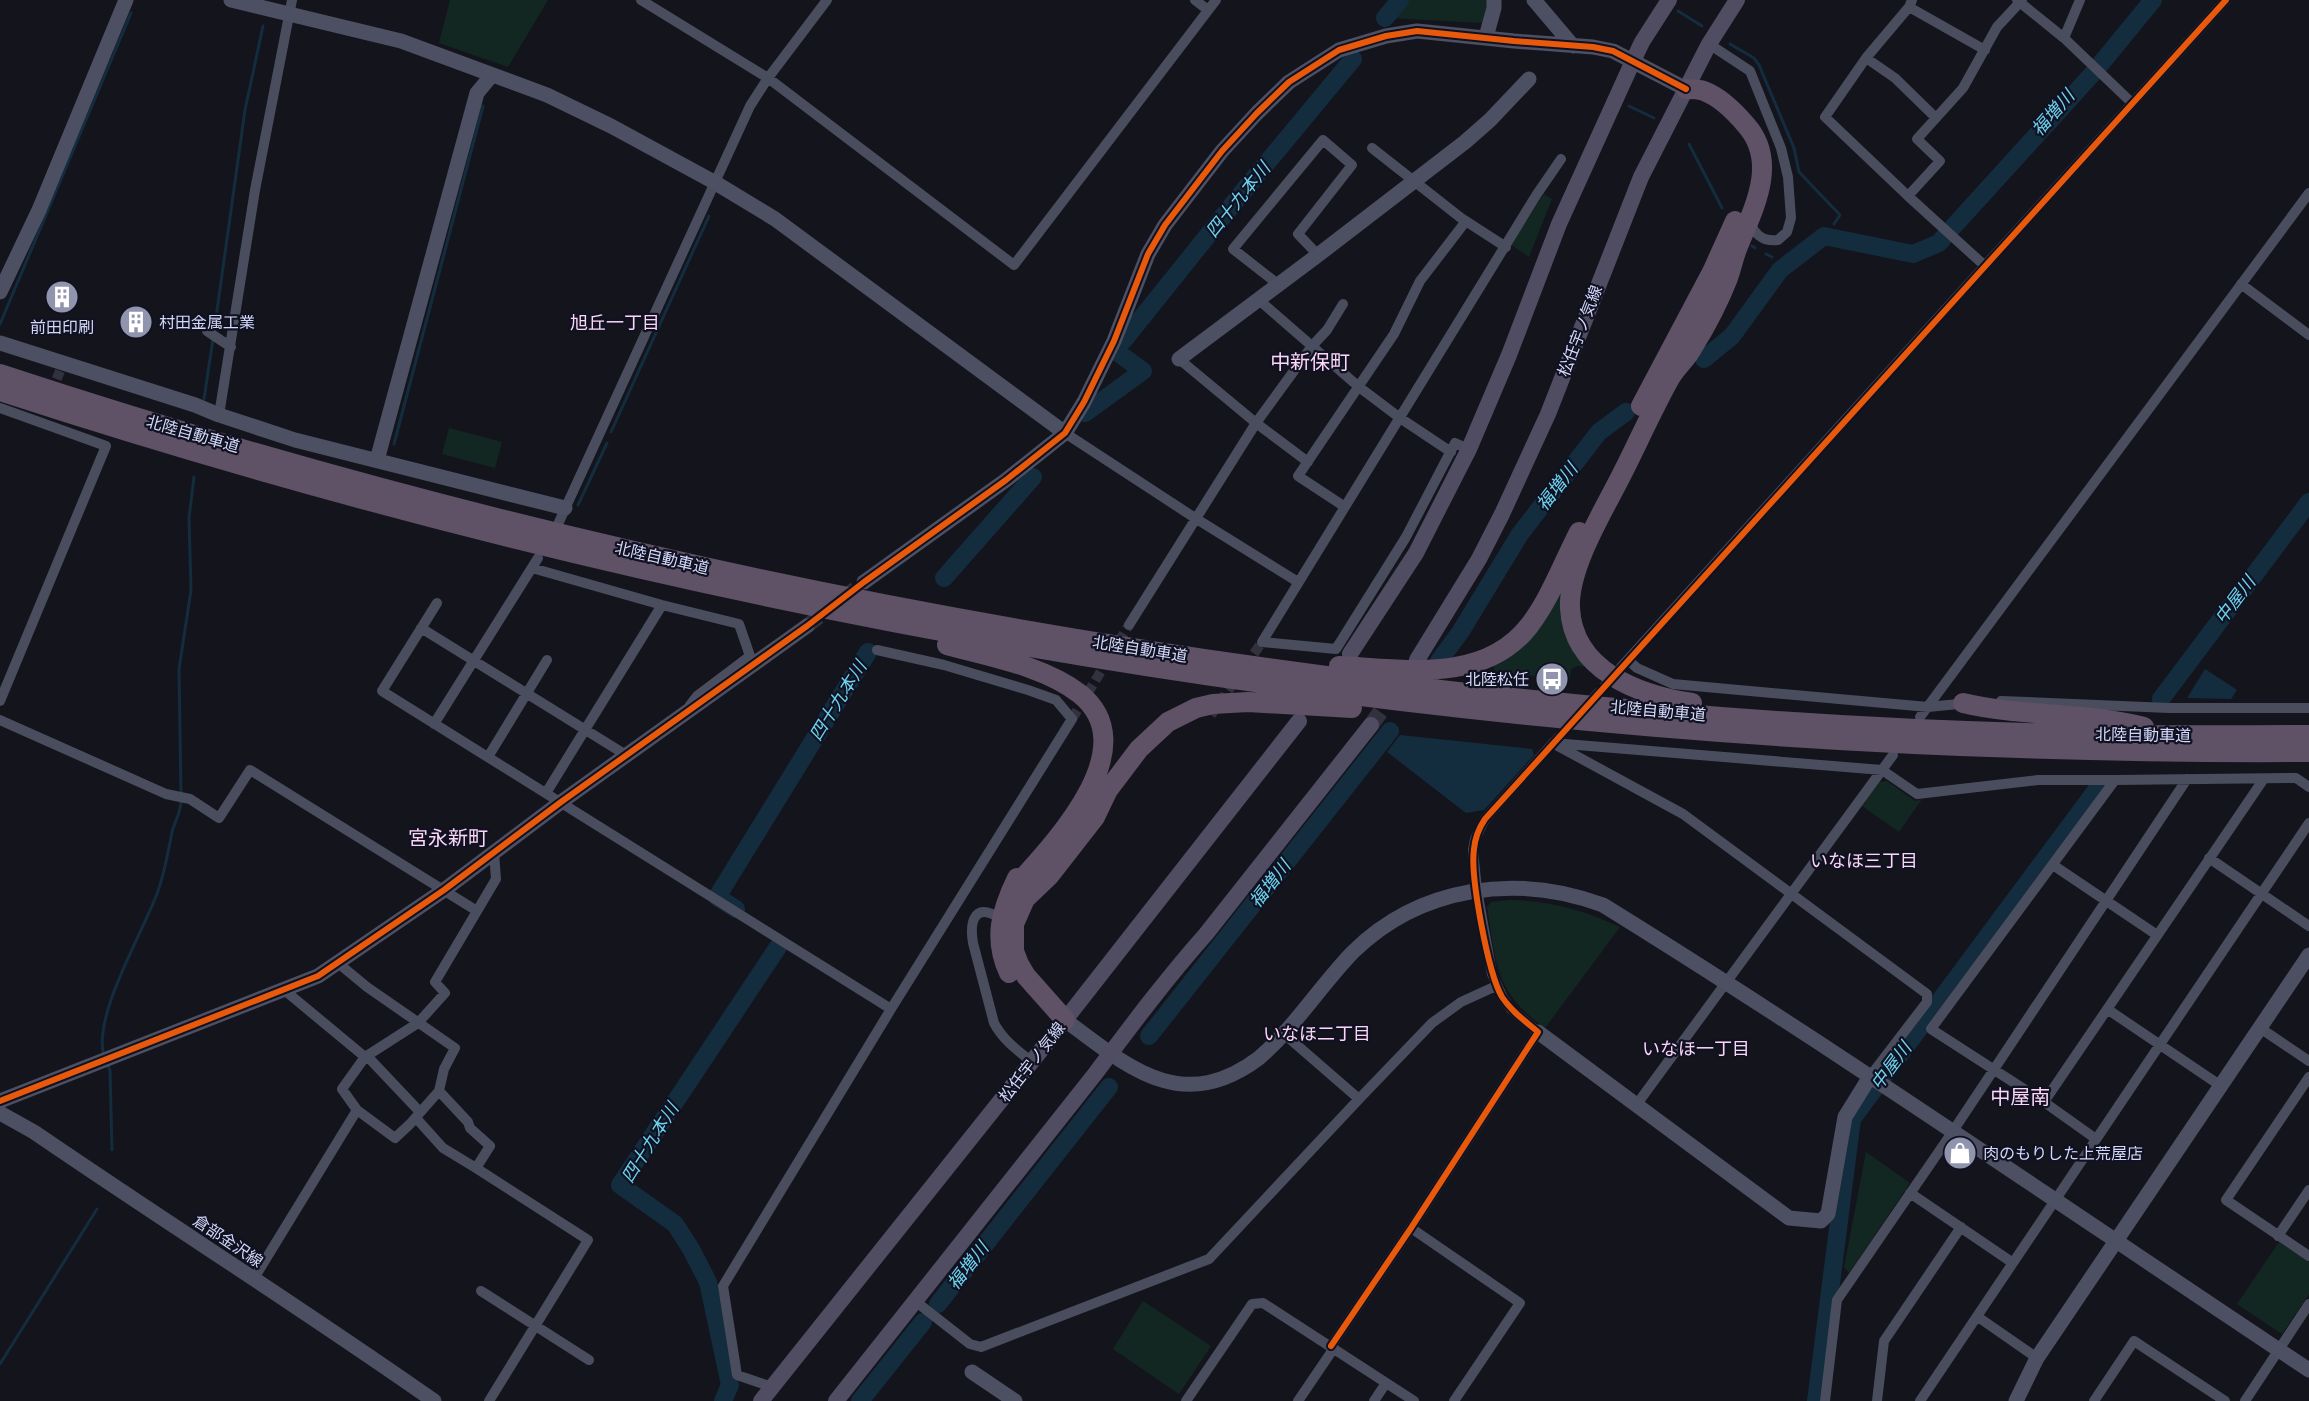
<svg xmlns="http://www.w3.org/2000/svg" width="2309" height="1401" font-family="Rubik,'Noto Sans JP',sans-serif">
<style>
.green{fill:#132722}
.water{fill:#132d3f}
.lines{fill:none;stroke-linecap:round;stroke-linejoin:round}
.stream{stroke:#132d3f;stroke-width:3}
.river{stroke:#132d3f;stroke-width:18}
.street-tunnel{stroke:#31323e;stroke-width:10;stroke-dasharray:10 5;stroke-linecap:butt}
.secondary-tunnel{stroke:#31323e;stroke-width:15;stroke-dasharray:15 8;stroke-linecap:butt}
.primary-tunnel{stroke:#31323e;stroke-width:16;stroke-dasharray:16 8;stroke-linecap:butt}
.street{stroke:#4a4d5d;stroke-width:10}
.secondary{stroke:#4d5063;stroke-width:15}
.primary{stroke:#504d63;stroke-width:16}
.highway{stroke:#5f5166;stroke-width:20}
.cycleway-casing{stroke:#101121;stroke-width:10}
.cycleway{stroke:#e8590c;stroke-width:6}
.labels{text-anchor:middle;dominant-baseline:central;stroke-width:4.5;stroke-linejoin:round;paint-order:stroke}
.poi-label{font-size:16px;fill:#d4d9fa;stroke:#101121;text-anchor:start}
.street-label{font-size:16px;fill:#d4d9fa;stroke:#101121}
.water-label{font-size:18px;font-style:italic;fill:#6dd3ef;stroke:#101121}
.neighbourhood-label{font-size:18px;fill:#fbd6f6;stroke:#101121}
.quarter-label{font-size:20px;fill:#fbd6f6;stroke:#101121}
</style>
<rect width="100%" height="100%" fill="#14141d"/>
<path class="green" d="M 450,0 L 548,0 L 508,67 L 439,43 Z
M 1405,0 L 1488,0 L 1483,23 L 1389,18 Z
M 1544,194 L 1552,199 L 1529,257 L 1511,245 Z
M 449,428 L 502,442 L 495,468 L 442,454 Z
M 1567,574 L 1589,667 L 1577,666 L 1571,669 L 1570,679 L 1495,672 L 1493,664 Z
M 1887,781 L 1915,801 L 1922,799 L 1899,832 L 1862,806 L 1879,782 Z
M 1510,900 C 1550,901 1584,910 1620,927 L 1545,1028 C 1495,993 1496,963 1487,907 L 1491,902 Z
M 1866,1152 L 1910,1183 L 1849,1273 L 1844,1267 Z
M 2279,1242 L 2309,1262 L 2309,1294 L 2282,1334 L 2237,1304 Z
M 1143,1301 L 1211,1346 L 1179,1394 L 1113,1349 Z"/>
<path class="water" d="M 2205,669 L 2237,690 L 2231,699 L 2187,698 Z
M 1400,735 L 1532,749 L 1534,755 L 1484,810 L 1466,813 L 1387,752 Z"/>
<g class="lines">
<path class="stream" d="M 1678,11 L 1702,26
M 1730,44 L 1754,58 L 1759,65 L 1794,148 L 1799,172 L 1840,215 L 1834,224
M 1629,106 L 1654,118
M 1689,144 L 1722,208
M 1824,236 L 1830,231
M 1752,246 L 1755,248
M 1766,254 L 1772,257
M 1780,265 L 1782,268
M 0,324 L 131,13
M 214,332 L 245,110 L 263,26
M 204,399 L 213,339
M 611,432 L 709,216
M 394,444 L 483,106
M 578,505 L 607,443
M 181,794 L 179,669 L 191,590 L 189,518 L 194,477
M 104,1056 C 92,1016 144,931 158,891 C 165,871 168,852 172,832 C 175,821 181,812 181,801
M 108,1065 L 110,1071 L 112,1150
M 0,1364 L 97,1209"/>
<path class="river" d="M 1385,18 L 1400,0
M 1953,227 L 2094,72 L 2153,0
M 1123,341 L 1241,194 L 1353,59
M 1704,359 L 1732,336 L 1780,270 L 1824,236 L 1913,254 L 1939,243 L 1944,237
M 1085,413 L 1143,371 L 1117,352
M 944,578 L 1033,477
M 1439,661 L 1461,631 L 1520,534 L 1599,432 L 1626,412
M 2161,699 L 2309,502
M 736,909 L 717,897 L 868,652
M 1149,1036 L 1390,731
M 938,1304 L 1109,1087
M 723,1401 L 730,1385 L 708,1282 L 691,1249 L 675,1224 L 620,1185 L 778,947
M 860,1401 L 923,1322
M 1816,1401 L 1852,1119 L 2100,785"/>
<path class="street-tunnel" d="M 51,393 L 60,371
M 1211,715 L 1262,642
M 1072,719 L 1129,625
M 1553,743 L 1615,674"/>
<path class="secondary-tunnel" d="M 807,626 L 864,582"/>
<path class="primary-tunnel" d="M 1371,725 L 1396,690"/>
<path class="street" d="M 641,0 L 768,78 L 1014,265 L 1216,0
M 1195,0 L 1208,10
M 2017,0 L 2064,38 L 2132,103
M 1909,7 L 1985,50
M 2064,38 L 2080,0
M 1709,44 L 1750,71 L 1781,148 L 1788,177 L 1791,218 L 1787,232 L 1778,240 C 1762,242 1754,234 1749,220
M 1866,58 L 1895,78 L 1936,118
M 1372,148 L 1461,218 L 1506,247
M 1908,196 L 1825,117 L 1866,58 L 1909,7 L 1912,0
M 1985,266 L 1908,196 L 1940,161 L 1917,139 L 1963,88 L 1997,27 L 2022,0
M 2241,284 L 2309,335
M 1279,285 L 1233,249 L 1323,140 L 1352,165 L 1298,234 L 1318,255
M 1259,300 L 1359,387 L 1400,418 L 1451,452
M 207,331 L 231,347
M 1179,359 L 1256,423 L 1308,462
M 0,408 L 106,446 L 0,701
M 219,415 L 255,190 L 292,0
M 1065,433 L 1195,518 L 1298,582
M 1469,449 L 1455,443 L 1406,537 L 1336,649 L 1262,642 L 1537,194 L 1561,159
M 1345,507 L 1298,476 L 1394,334 L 1420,281 L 1466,221
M 559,522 L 750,106 L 768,78 L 827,0
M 532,568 L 662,605 L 739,624 L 750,656 L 697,696 L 690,705
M 437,603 L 382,691 L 891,1009
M 1129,625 L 1256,423 L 1312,346 L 1327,330 L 1343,304
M 421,628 L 626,755
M 1628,660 L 1637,668 L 1673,684 L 1928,707 L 1968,703
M 1621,667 L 2226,0
M 2001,701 L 2169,708 L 2309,708
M 1920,717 L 2309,193
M 0,720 L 166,794 L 190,799 L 219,818 L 250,770 L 477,911
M 434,724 L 538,558
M 1553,743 L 1882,770 L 1917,794 L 2038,780 L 2115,780
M 1558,746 L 1683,814 L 1927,994 L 1927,1002 L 1871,1075
M 488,757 L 547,660
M 546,793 L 662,605
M 2209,858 L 2309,926
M 2053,865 L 2157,935
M 1001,919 C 976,902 969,919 973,943 L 994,1023 C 1003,1040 1017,1050 1032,1062
M 338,963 L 367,987 L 455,1048 L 444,1069 L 439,1091 L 410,1124 L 395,1138 L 357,1110
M 283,989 L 365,1057
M 2107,1009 L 2221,1086
M 2260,1028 L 2309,1061
M 1283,1033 L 1359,1099 L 1432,1023 L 1461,1002 L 1496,986
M 367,1056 L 420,1112
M 2309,1077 L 2226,1200 L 2309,1256
M 2044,1102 L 2263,780
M 1637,1104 L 1893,755
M 416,1118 L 443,1148 L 476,1168 L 490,1146 L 470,1128 L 468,1122 L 439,1091
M 2096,1139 L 2044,1102 L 1931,1029 L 2115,780 L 2296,778 L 2309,787
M 476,1168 L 588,1240 L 489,1401
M 1910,1193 L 2013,1263
M 1411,1228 L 1520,1303 L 1454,1401
M 2278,1236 L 2309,1190
M 253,1280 L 357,1110 L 342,1089 L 365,1057 L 418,1023 L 445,993 L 435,982 L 496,879 L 494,852
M 481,1291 L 589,1360
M 915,1301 L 970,1344 L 981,1347 L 1209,1259 L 1359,1099
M 1978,1317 L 2037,1358
M 1331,1346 L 1411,1228 L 1538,1032 L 1511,1009 L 1503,998 L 1492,974 L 1477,890 L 1473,850 L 1475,839 L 1485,819 L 1553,743
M 772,1387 L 737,1375 L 723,1286 L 891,1009 L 1072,719 L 1056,700 L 1028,690 L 944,665 L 877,650
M 1186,1401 L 1252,1304 L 1263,1303 L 1414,1401
M 1298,1401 L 1334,1348
M 1374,1401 L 1386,1383
M 1825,1401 L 1837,1300 L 1953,1131 L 2187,779
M 1877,1401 L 1884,1341 L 1961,1227
M 1920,1401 L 2309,823
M 2094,1401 L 2134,1341 L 2225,1401
M 2245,1401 L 2309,1304"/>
<path class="secondary" d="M 231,0 L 401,41 L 547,95 L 611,126 L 714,182 L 775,219 L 1065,433
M 1534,0 L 1573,46
M 1486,37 L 1494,8 L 1494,0
M 0,292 L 39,210 L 126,0
M 0,343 L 195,405 L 219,415 L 295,440 L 565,508
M 1179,359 L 1318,255 L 1465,142 L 1490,120 L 1529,79
M 377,460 L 477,93 L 492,75
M 864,582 L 1006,480 L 1065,433 L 1084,402 L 1114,341 L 1148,254 L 1165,225 L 1222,151 L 1257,113 L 1289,82 L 1339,50 L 1386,36 L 1417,31 L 1514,41 L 1593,47 L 1613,51 L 1686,89
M 1065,1020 C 1128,1067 1182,1116 1259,1058 C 1295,1027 1320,986 1353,952 C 1420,886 1517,873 1603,905 C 1842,1053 2074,1214 2309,1370
M 1538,1032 L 1789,1218 L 1821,1221 L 1828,1214 L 1845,1117 L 1871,1075
M 0,1101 L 318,976 L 444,890 L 561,802 L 807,626
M 0,1113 L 34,1132 C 167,1223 303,1309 434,1401
M 972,1372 L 1015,1401
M 2016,1401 L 2037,1358 L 2309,955"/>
<path class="primary" d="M 1350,654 L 1416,553 L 1469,449 L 1509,355 L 1559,224 L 1633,61 L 1642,42 L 1669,0
M 1417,660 L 1479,559 L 1502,514 L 1548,414 L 1641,177 L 1709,44 L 1737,0
M 761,1401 L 1065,1020 L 1299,721
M 836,1401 L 1095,1074 C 1131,1026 1166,979 1206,934 L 1371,725"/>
<path class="highway" d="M 1686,89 C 1692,89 1699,89 1704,91 C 1720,97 1735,112 1746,125 C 1778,161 1755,206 1739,244 C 1734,255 1732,267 1728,278 C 1719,301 1706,326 1693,347 C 1687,359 1675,368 1669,380 C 1653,409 1639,440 1624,470 C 1606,507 1568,566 1570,608 C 1573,671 1639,695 1692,703
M 0,374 C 501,539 1018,648 1543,701 C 1719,719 1897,731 2073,734 C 2152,736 2230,735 2309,735
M 0,391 C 749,635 1521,757 2309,752
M 1641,406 L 1712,272 L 1735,221
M 947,645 C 991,657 1044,666 1080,694 C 1148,749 1050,848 1011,891
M 1339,666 C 1404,669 1484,684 1529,626 C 1550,599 1563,563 1579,532
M 1963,703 C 2022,717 2084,712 2144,727
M 1009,973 C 993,939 1001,911 1017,878
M 1065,1020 L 1026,976 L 1019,964 L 1014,951 L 1014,924 L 1025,899 L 1049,876 L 1095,817 L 1108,790 L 1139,749 L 1168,722 L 1196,708 L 1213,704 L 1248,702 L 1352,708"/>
<defs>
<path id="cycleway" d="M 0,1101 L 318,976 L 444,890 L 561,802 L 807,626 L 864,582 L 1006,480 L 1050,445 L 1065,433 L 1084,402 L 1114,341 L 1148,254 L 1165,225 L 1222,151 L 1257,113 L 1289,82 L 1339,50 L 1386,36 L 1417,31 L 1514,41 L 1593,47 L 1613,51 L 1686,89
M 1331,1346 L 1411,1228 L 1538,1032 C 1525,1021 1511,1011 1502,997 C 1488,973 1470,876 1474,849 C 1475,838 1479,828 1485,819 L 2226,0"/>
</defs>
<use href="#cycleway" class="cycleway-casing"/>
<use href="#cycleway" class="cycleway"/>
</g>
<defs>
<symbol id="building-disc" viewBox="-11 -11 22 22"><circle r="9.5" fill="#9194ad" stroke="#101121"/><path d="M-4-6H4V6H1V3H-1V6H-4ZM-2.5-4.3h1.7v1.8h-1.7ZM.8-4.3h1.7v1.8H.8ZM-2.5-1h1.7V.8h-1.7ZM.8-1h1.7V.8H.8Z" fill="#fff"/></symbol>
<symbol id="bus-disc" viewBox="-11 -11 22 22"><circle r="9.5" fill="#9194ad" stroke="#101121"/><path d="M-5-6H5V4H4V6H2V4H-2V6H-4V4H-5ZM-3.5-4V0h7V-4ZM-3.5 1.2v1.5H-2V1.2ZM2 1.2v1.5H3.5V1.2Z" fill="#fff"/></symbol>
<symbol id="shop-disc" viewBox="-11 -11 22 22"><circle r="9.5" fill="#9194ad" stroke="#101121"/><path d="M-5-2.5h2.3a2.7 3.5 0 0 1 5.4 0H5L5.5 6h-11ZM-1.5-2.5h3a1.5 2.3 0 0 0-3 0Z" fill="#fff"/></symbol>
</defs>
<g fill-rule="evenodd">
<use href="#building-disc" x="43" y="278" width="38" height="38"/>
<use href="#building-disc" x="117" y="303" width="38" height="38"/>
<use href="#bus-disc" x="1533" y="660" width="38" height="38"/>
<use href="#shop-disc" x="1941" y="1134" width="38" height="38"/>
</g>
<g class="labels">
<g class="poi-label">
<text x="159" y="322">村田金属工業</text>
<text x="62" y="327" text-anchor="middle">前田印刷</text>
<text x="1529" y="679" text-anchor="end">北陸松任</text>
<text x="1983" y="1153">肉のもりした上荒屋店</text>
</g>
<g class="street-label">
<text transform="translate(1580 331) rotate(-69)">松任宇ノ気線</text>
<text transform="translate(193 434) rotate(16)">北陸自動車道</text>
<text transform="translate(662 558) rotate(13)">北陸自動車道</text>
<text transform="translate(1140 649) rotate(9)">北陸自動車道</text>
<text transform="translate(1658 711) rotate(5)">北陸自動車道</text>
<text transform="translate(2143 735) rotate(1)">北陸自動車道</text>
<text transform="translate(1032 1062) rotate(-52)">松任宇ノ気線</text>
<text transform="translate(228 1241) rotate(34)">倉部金沢線</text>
</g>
<g class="water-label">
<text transform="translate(2053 113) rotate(-49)">福増川</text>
<text transform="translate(1238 200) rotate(-51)">四十九本川</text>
<text transform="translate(1557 487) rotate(-52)">福増川</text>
<text transform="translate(2235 600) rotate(-53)">中屋川</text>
<text transform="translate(838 701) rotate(-58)">四十九本川</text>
<text transform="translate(1270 884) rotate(-52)">福増川</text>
<text transform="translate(1891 1066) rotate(-53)">中屋川</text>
<text transform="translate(650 1143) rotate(-58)">四十九本川</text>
<text transform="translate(968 1266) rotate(-52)">福増川</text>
</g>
<g class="neighbourhood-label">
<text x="615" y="323">旭丘一丁目</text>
<text x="1864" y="861">いなほ三丁目</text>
<text x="1317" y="1034">いなほ二丁目</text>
<text x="1696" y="1049">いなほ一丁目</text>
</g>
<g class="quarter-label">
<text x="1310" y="362">中新保町</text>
<text x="448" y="838">宮永新町</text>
<text x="2020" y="1097">中屋南</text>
</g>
</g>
</svg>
